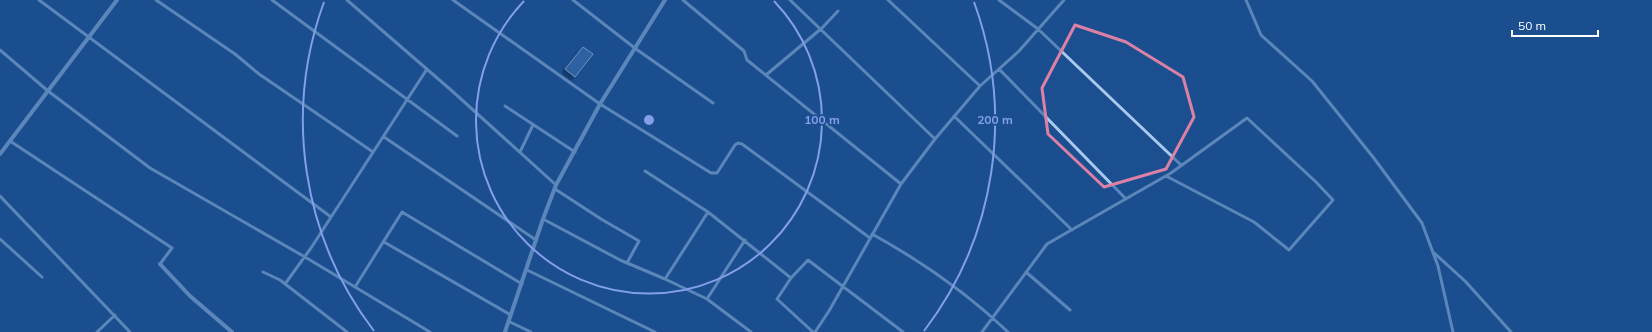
<svg xmlns="http://www.w3.org/2000/svg" width="1652" height="332" font-family="Mulish,sans-serif">
<style>
.building{fill:#4478b7;stroke:#cfe3fa;filter:url(#shadow)}
.lines{fill:none;stroke-linecap:round;stroke-linejoin:round}
.service{stroke:#a9c9ee;stroke-width:3}
.minor{stroke:#a9c9ee;stroke-width:4}
.marked{fill:none;stroke:#dd80a5;stroke-width:3;stroke-linejoin:round}
.ring{fill:none;stroke:#839eea;stroke-width:2}
.centre{fill:#839eea;stroke:#1b4f8f;stroke-width:2}
.ring-label{font-size:12px;text-anchor:middle;font-weight:bold;fill:#839eea;stroke:#1b4f8f;stroke-width:3.5;stroke-linejoin:round;paint-order:stroke}
</style>
<defs>
<filter id="shadow"><feDropShadow dx="-3.5" dy="3.5" stdDeviation="1" flood-color="#0009"/></filter>
</defs>
<rect width="100%" height="100%" fill="#1b4f8f"/>
<path class="building" d="M 583,47 L 593,54 L 575,77 L 565,69 Z"/>
<g class="lines">
<path class="service" d="M 39,0 L 331,217
M 156,0 L 235,54 L 259,74 L 373,152
M 272,0 L 457,136
M 347,0 L 451,90 L 556,185
M 453,0 L 600,104 L 711,173 L 717,173 L 735,145 L 738,143 L 742,144 L 870,238
M 573,0 L 636,49 L 713,103
M 683,0 L 744,51 L 747,60 L 901,184
M 790,0 L 935,139
M 888,0 L 980,86
M 999,0 L 1038,29 L 1181,165
M 1246,0 L 1261,35 L 1312,81 L 1373,157 L 1422,223 L 1438,266 L 1453,332
M 0,50 L 48,91 L 150,168 L 305,257 L 430,332
M 999,69 L 1126,199
M 766,75 L 822,28 L 838,11
M 505,106 L 575,152
M 954,116 L 1072,230
M 384,137 L 536,240
M 10,141 L 172,248 L 160,264
M 520,152 L 533,125
M 645,171 L 708,212 L 791,278
M 555,189 L 601,219 L 639,241 L 627,263
M 0,196 L 130,332
M 543,219 L 620,260 L 665,279 L 707,299 L 751,332
M 872,234 C 921,261 968,294 1008,332
M 0,239 L 42,277
M 384,242 L 511,315
M 1433,252 L 1465,281 L 1511,332
M 527,270 L 655,332
M 263,272 L 280,280 L 347,332
M 1026,272 L 1070,310
M 665,279 L 708,212
M 285,284 L 311,248 L 427,69
M 355,287 L 402,212 L 522,284
M 707,299 L 745,240
M 510,322 L 531,332
M 97,332 L 115,315
M 813,332 L 777,299 L 791,278 L 808,260 L 903,332
M 815,332 L 829,311 L 901,184 L 935,139 L 980,86 L 1019,51 L 1064,0
M 982,332 L 1047,244 L 1171,173 L 1247,118 L 1316,182 L 1333,200 L 1289,250 L 1254,222 L 1166,176"/>
<path class="minor" d="M 0,154 L 117,0
M 160,264 L 190,296 L 232,332
M 505,332 L 543,219 L 556,185 L 600,104 L 665,0"/>
</g>
<path d="M0 0H1652V332H0ZM 1075,25 L 1126,42 L 1183,77 L 1194,117 L 1166,169 L 1104,187 L 1048,134 L 1042,88 Z" fill="#1b4f8f" fill-opacity=".55" fill-rule="evenodd"/>
<path class="marked" d="M 1075,25 L 1126,42 L 1183,77 L 1194,117 L 1166,169 L 1104,187 L 1048,134 L 1042,88 Z"/>
<g class="ring">
<path d="M774 1A173 173 0 1 1 524 1"/>
<path d="M374 331A346 346 0 0 1 324 2M974 2A346 346 0 0 1 924 331"/>
</g>
<circle cx="649" cy="120" r="6" class="centre"/>
<g class="ring-label">
<text x="822" y="124">100 m</text>
<text x="995" y="124">200 m</text>
</g>
<path d="M1512 30v6h86v-6" fill="none" stroke="#ffffff" stroke-width="2"/>
<text x="1518" y="30" font-size="12" fill="#ffffff" stroke="#1b4f8f" stroke-width="3" paint-order="stroke">50 m</text>
</svg>
